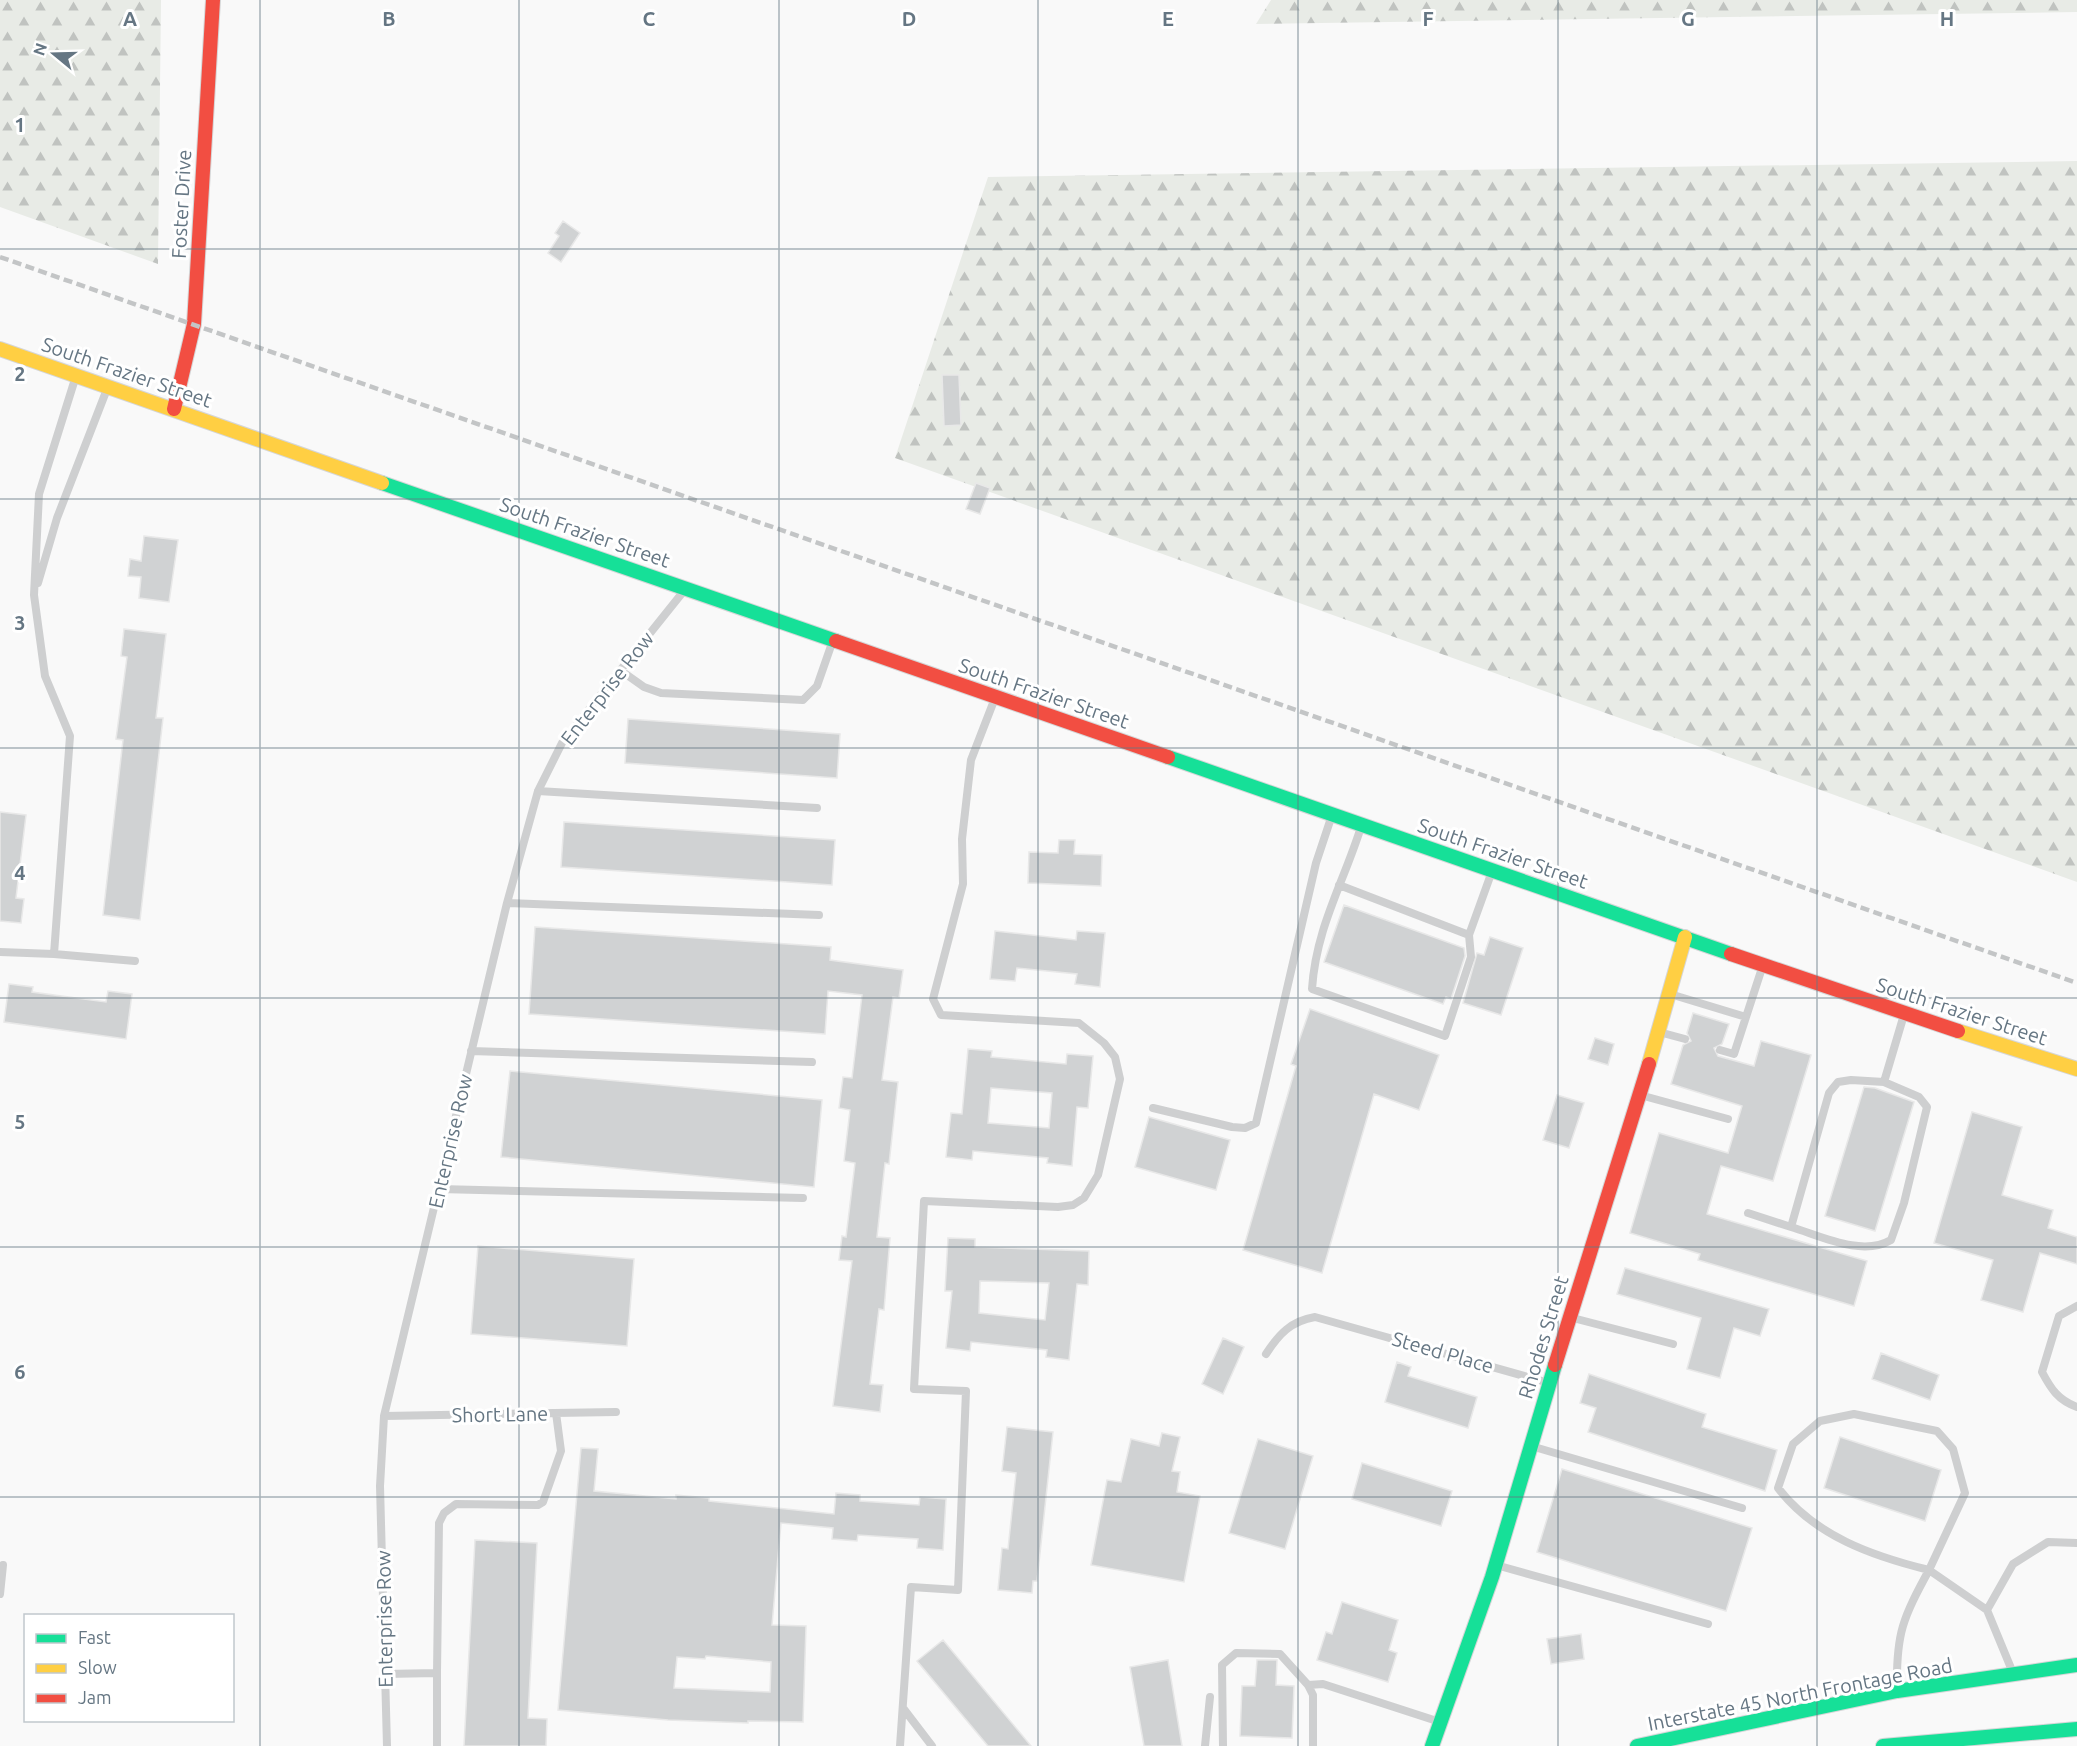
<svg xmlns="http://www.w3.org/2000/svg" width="2077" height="1746" font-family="Ubuntu,sans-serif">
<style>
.forest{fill:url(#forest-firs)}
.building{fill:#d0d2d3;stroke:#e8e8e8;stroke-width:1.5;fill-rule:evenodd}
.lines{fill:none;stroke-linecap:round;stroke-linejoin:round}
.fast-casing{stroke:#d5d6d7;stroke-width:16}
.slow-casing{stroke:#d5d6d7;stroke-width:16}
.jam-casing{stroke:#d5d6d7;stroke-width:16}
.lane{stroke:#cecfd0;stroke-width:8}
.fast{stroke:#16e098;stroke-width:14}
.slow{stroke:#ffcf43;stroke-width:14}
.jam{stroke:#f24e42;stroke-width:14}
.rail{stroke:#c3c5c6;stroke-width:4.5;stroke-dasharray:9 4.5;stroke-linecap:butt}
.grid{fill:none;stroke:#657683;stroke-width:1.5;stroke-opacity:0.55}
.labels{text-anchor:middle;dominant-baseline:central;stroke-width:6;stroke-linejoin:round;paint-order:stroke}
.street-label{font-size:20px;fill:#657683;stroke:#fff}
.grid-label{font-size:20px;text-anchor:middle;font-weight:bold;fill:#657683;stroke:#fff;stroke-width:6;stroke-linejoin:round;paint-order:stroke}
</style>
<defs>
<pattern id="forest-firs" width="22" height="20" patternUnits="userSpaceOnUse" patternTransform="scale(1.5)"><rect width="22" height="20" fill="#e8ebe6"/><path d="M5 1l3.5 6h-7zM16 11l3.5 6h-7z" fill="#c0c3c0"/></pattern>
</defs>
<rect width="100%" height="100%" fill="#f9f9f9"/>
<path class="forest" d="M 0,0 L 161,0 L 158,264 L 0,207 Z
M 1271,0 L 2077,0 L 2077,12 L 1256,24 Z
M 2077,161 L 2077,882 L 895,458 L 988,177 Z"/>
<path class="building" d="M 563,221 L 580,233 L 561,262 L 548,253 L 559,236 L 555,233 Z
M 942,375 L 959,375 L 961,425 L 944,426 Z
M 976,483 L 990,488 L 980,514 L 966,509 Z
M 144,536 L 178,540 L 169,602 L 139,598 L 141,577 L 128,576 L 130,559 L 141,561 Z
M 124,629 L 166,634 L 156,718 L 163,718 L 140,920 L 103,915 L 123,740 L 116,739 L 127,657 L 121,656 Z
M 628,719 L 840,734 L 837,778 L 625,763 Z
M 0,812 L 26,815 L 16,898 L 24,899 L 21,923 L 0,921 Z
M 564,822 L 835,840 L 832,885 L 561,867 Z
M 1059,840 L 1075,840 L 1074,854 L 1102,855 L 1101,886 L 1028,883 L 1029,852 L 1058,853 Z
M 1344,905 L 1464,948 L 1465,956 L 1451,999 L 1446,997 L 1443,1004 L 1324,962 Z
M 535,927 L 831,947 L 830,960 L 903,970 L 899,998 L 893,997 L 882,1080 L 898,1082 L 889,1164 L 885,1163 L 877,1237 L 890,1238 L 884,1310 L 879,1309 L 870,1384 L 883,1385 L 880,1412 L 833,1406 L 852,1261 L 839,1260 L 842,1236 L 846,1237 L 855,1163 L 844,1161 L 850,1110 L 839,1108 L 843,1077 L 852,1078 L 862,995 L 828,991 L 825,1034 L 529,1014 Z
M 995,931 L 1076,940 L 1077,931 L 1105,933 L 1100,987 L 1075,984 L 1077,974 L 1017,968 L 1015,981 L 990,979 Z
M 1490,937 L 1523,948 L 1501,1015 L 1463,1003 L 1477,953 L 1484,955 Z
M 9,984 L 33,987 L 32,992 L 106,1002 L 108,991 L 132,994 L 126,1039 L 4,1022 Z
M 1310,1009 L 1439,1055 L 1419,1110 L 1374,1094 L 1322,1273 L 1243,1250 L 1296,1066 L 1291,1064 Z
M 1693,1013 L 1729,1024 L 1722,1044 L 1714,1048 L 1718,1056 L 1754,1066 L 1761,1041 L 1811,1055 L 1773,1181 L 1721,1166 L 1707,1214 L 1867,1261 L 1854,1306 L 1698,1260 L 1700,1254 L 1630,1233 L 1659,1133 L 1728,1153 L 1742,1106 L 1671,1084 L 1683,1045 L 1691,1041 L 1687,1033 Z
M 1595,1038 L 1614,1044 L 1608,1065 L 1588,1059 Z
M 968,1049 L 992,1051 L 991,1057 L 1066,1064 L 1067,1054 L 1093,1056 L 1088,1108 L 1077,1107 L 1072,1166 L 1047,1163 L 1048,1158 L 973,1151 L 972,1160 L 946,1157 L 951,1113 L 962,1114 ZM 991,1088 L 1052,1093 L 1049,1128 L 988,1123 Z
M 510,1071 L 822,1100 L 814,1187 L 501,1157 Z
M 1864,1087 L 1875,1088 L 1914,1102 L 1875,1231 L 1825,1216 Z
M 1557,1095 L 1584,1103 L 1569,1148 L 1543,1140 Z
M 1972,1112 L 2022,1127 L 2002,1195 L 2053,1210 L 2048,1228 L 2077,1237 L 2077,1264 L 2040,1253 L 2023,1312 L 1981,1300 L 1993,1260 L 1934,1243 Z
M 1149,1117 L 1230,1140 L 1216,1190 L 1135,1167 Z
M 948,1238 L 975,1239 L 975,1247 L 1089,1251 L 1088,1285 L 1077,1284 L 1069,1360 L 1046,1357 L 1047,1350 L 971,1342 L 970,1351 L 946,1348 L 952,1291 L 945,1291 ZM 980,1281 L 1049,1283 L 1045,1320 L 979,1313 Z
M 478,1246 L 634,1259 L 627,1346 L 471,1334 Z
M 1625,1268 L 1769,1309 L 1760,1336 L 1734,1328 L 1720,1378 L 1687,1369 L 1701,1318 L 1617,1294 Z
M 1223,1338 L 1244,1347 L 1223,1394 L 1202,1384 Z
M 1881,1353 L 1939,1375 L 1930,1400 L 1872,1379 Z
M 1397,1362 L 1411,1367 L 1408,1376 L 1477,1397 L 1468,1428 L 1385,1402 Z
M 1589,1374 L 1706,1414 L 1702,1427 L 1777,1450 L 1765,1491 L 1588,1432 L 1596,1408 L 1580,1403 Z
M 1007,1427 L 1053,1432 L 1037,1581 L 1033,1581 L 1032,1593 L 998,1590 L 1002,1548 L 1008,1549 L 1016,1473 L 1002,1471 Z
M 1162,1433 L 1180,1437 L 1172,1471 L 1180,1472 L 1177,1492 L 1200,1496 L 1184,1582 L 1091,1565 L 1107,1480 L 1121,1482 L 1131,1439 L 1159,1446 Z
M 1840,1437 L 1941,1470 L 1925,1521 L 1824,1488 Z
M 1258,1439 L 1313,1456 L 1285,1549 L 1229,1533 Z
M 581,1448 L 598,1449 L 594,1491 L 676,1499 L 676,1495 L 709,1498 L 709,1501 L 834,1514 L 836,1493 L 860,1495 L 860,1501 L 919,1505 L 920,1497 L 946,1499 L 943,1550 L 917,1548 L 918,1539 L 858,1535 L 857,1541 L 832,1539 L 833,1528 L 781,1523 L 772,1625 L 806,1626 L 803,1722 L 748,1721 L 748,1723 L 668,1720 L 558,1710 ZM 706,1656 L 771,1662 L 770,1692 L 674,1688 L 677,1657 L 705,1659 Z
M 1362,1463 L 1452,1491 L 1441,1526 L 1352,1499 Z
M 1562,1469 L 1752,1528 L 1726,1611 L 1537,1552 Z
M 475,1540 L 537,1543 L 528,1718 L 547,1719 L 546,1746 L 464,1746 Z
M 1342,1602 L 1398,1620 L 1389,1650 L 1397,1653 L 1388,1682 L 1317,1660 L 1326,1632 L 1332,1634 Z
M 1581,1634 L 1584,1659 L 1551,1664 L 1547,1639 Z
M 943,1640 L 1031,1746 L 988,1746 L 917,1661 Z
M 1168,1660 L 1182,1746 L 1144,1746 L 1130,1667 Z
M 1257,1660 L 1277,1660 L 1276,1685 L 1294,1686 L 1292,1738 L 1240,1736 L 1242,1686 L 1255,1686 Z"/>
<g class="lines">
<defs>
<path id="fast" d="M 382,483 L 836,641
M 1168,757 L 1731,954
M 1432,1746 L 1492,1577 L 1555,1365
M 1637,1746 L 1897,1691 L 2077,1665
M 1883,1746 L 2077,1729"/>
<path id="slow" d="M 0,349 L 382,483
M 1958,1031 L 2077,1069
M 1649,1064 L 1685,937"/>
<path id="jam" d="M 174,409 L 194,324 L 213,0
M 836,641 L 1168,757
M 1731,954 L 1958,1031
M 1555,1365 L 1649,1064"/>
</defs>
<use href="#fast" class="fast-casing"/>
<use href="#slow" class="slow-casing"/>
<use href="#jam" class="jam-casing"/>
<path class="lane" d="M 38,583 L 57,518 L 107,389
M 620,670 L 644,687 L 661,693 L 803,700 L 817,686 L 832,643
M 538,791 L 817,808
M 1361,827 C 1343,884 1316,928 1312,989 L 1445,1036 L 1471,957 L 1469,935 L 1491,874
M 1339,885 L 1469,935
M 507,903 L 819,915
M 0,952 L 54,954 L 70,736 L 45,676 L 34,595 L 39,494 L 75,379
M 54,954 L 135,961
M 1670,994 L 1746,1017 L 1762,968
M 1659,1032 L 1685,1039
M 1720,1050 L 1734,1054 L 1746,1017
M 471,1051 L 812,1062
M 1884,1082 L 1919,1097 L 1927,1107 L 1904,1203 L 1891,1240 C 1862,1257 1821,1236 1791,1227 L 1829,1093 L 1838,1082 L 1851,1080 L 1884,1082 L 1903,1018
M 1640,1095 L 1728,1119
M 1153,1108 L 1232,1127 L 1245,1128 L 1256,1123 L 1316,863 L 1331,818
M 439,1189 L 803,1198
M 1748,1213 L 1791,1227
M 2077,1306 L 2059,1316 L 2042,1372 C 2051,1389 2058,1400 2077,1407
M 1569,1317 L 1673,1344
M 1266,1354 C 1279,1334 1291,1321 1315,1317 L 1549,1383
M 1854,1414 L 1937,1431 L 1953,1449 L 1965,1493 L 1929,1570 C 1872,1556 1815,1536 1778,1488 L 1793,1444 L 1820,1421 Z
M 384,1416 L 616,1412
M 1531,1446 L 1742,1508
M 1496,1565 L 1708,1624
M 0,1594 L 3,1565
M 1987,1610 L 2013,1564 L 2048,1542 L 2077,1543
M 437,1673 L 439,1523 L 444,1513 L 456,1504 L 538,1505 L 543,1502 L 561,1451 L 556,1413
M 385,1674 L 437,1673 L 437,1746
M 1308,1685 L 1323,1684 L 1440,1722
M 1897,1688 C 1896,1633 1903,1618 1929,1570 L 1987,1610 L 2013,1673
M 903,1708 L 932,1746
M 387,1746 L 380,1486 L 384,1416 L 507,903 L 538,791 L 562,743 L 683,592
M 900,1746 L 911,1587 L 958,1590 L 966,1391 L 914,1389 L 924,1201 L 1058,1207 L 1073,1205 L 1084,1198 L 1098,1175 L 1120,1079 L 1115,1057 L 1104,1043 L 1079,1023 L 941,1015 L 933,999 L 963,884 L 962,839 L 971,760 L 995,698
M 1205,1746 L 1210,1697
M 1223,1746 L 1222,1665 L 1236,1653 L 1280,1654 L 1308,1685 L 1313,1695 L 1313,1746"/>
<use href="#fast" class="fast"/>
<use href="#slow" class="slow"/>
<use href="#jam" class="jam"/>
<path class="rail" d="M 0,257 L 2077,983"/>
</g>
<path class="grid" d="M 260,0 L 260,1746M 519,0 L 519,1746M 779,0 L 779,1746M 1038,0 L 1038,1746M 1298,0 L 1298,1746M 1558,0 L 1558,1746M 1817,0 L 1817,1746M 0,249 L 2077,249M 0,499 L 2077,499M 0,748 L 2077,748M 0,998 L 2077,998M 0,1247 L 2077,1247M 0,1497 L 2077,1497"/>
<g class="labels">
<g class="street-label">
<text transform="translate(181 204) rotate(-87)">Foster Drive</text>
<text transform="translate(127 372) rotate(19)">South Frazier Street</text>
<text transform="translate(585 532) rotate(19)">South Frazier Street</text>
<text transform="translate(607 688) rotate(-52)">Enterprise Row</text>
<text transform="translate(1044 693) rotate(19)">South Frazier Street</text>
<text transform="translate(1503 853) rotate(19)">South Frazier Street</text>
<text transform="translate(1962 1011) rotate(18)">South Frazier Street</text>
<text transform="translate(450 1141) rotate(-77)">Enterprise Row</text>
<text transform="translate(1543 1337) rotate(-73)">Rhodes Street</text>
<text transform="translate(1443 1352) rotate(16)">Steed Place</text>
<text transform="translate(500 1414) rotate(-1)">Short Lane</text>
<text transform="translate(384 1619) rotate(-91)">Enterprise Row</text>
<text transform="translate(1800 1694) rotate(-11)">Interstate 45 North Frontage Road</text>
</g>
</g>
<g class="grid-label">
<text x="130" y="26">A</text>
<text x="389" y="26">B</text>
<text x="649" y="26">C</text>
<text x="909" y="26">D</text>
<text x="1168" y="26">E</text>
<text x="1428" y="26">F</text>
<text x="1688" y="26">G</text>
<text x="1947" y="26">H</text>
<text x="20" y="132">1</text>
<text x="20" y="381">2</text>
<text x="20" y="630">3</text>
<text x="20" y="880">4</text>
<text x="20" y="1129">5</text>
<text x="20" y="1379">6</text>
</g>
<rect x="24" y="1614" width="210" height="108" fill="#ffffff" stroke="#c1c8cd" stroke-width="1.5"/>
<rect x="36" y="1634" width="30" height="9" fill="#16e098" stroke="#c1c8cd" stroke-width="1.5"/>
<text x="78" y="1644" font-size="18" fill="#657683">Fast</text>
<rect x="36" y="1664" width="30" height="9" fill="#ffcf43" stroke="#c1c8cd" stroke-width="1.5"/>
<text x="78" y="1674" font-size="18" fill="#657683">Slow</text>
<rect x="36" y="1694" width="30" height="9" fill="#f24e42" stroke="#c1c8cd" stroke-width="1.5"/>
<text x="78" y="1704" font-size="18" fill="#657683">Jam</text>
<g transform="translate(54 54) rotate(289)" stroke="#ffffff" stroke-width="4.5" paint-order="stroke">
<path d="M0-4.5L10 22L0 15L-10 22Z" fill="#657683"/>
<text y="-9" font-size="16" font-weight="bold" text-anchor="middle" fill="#657683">N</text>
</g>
</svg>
